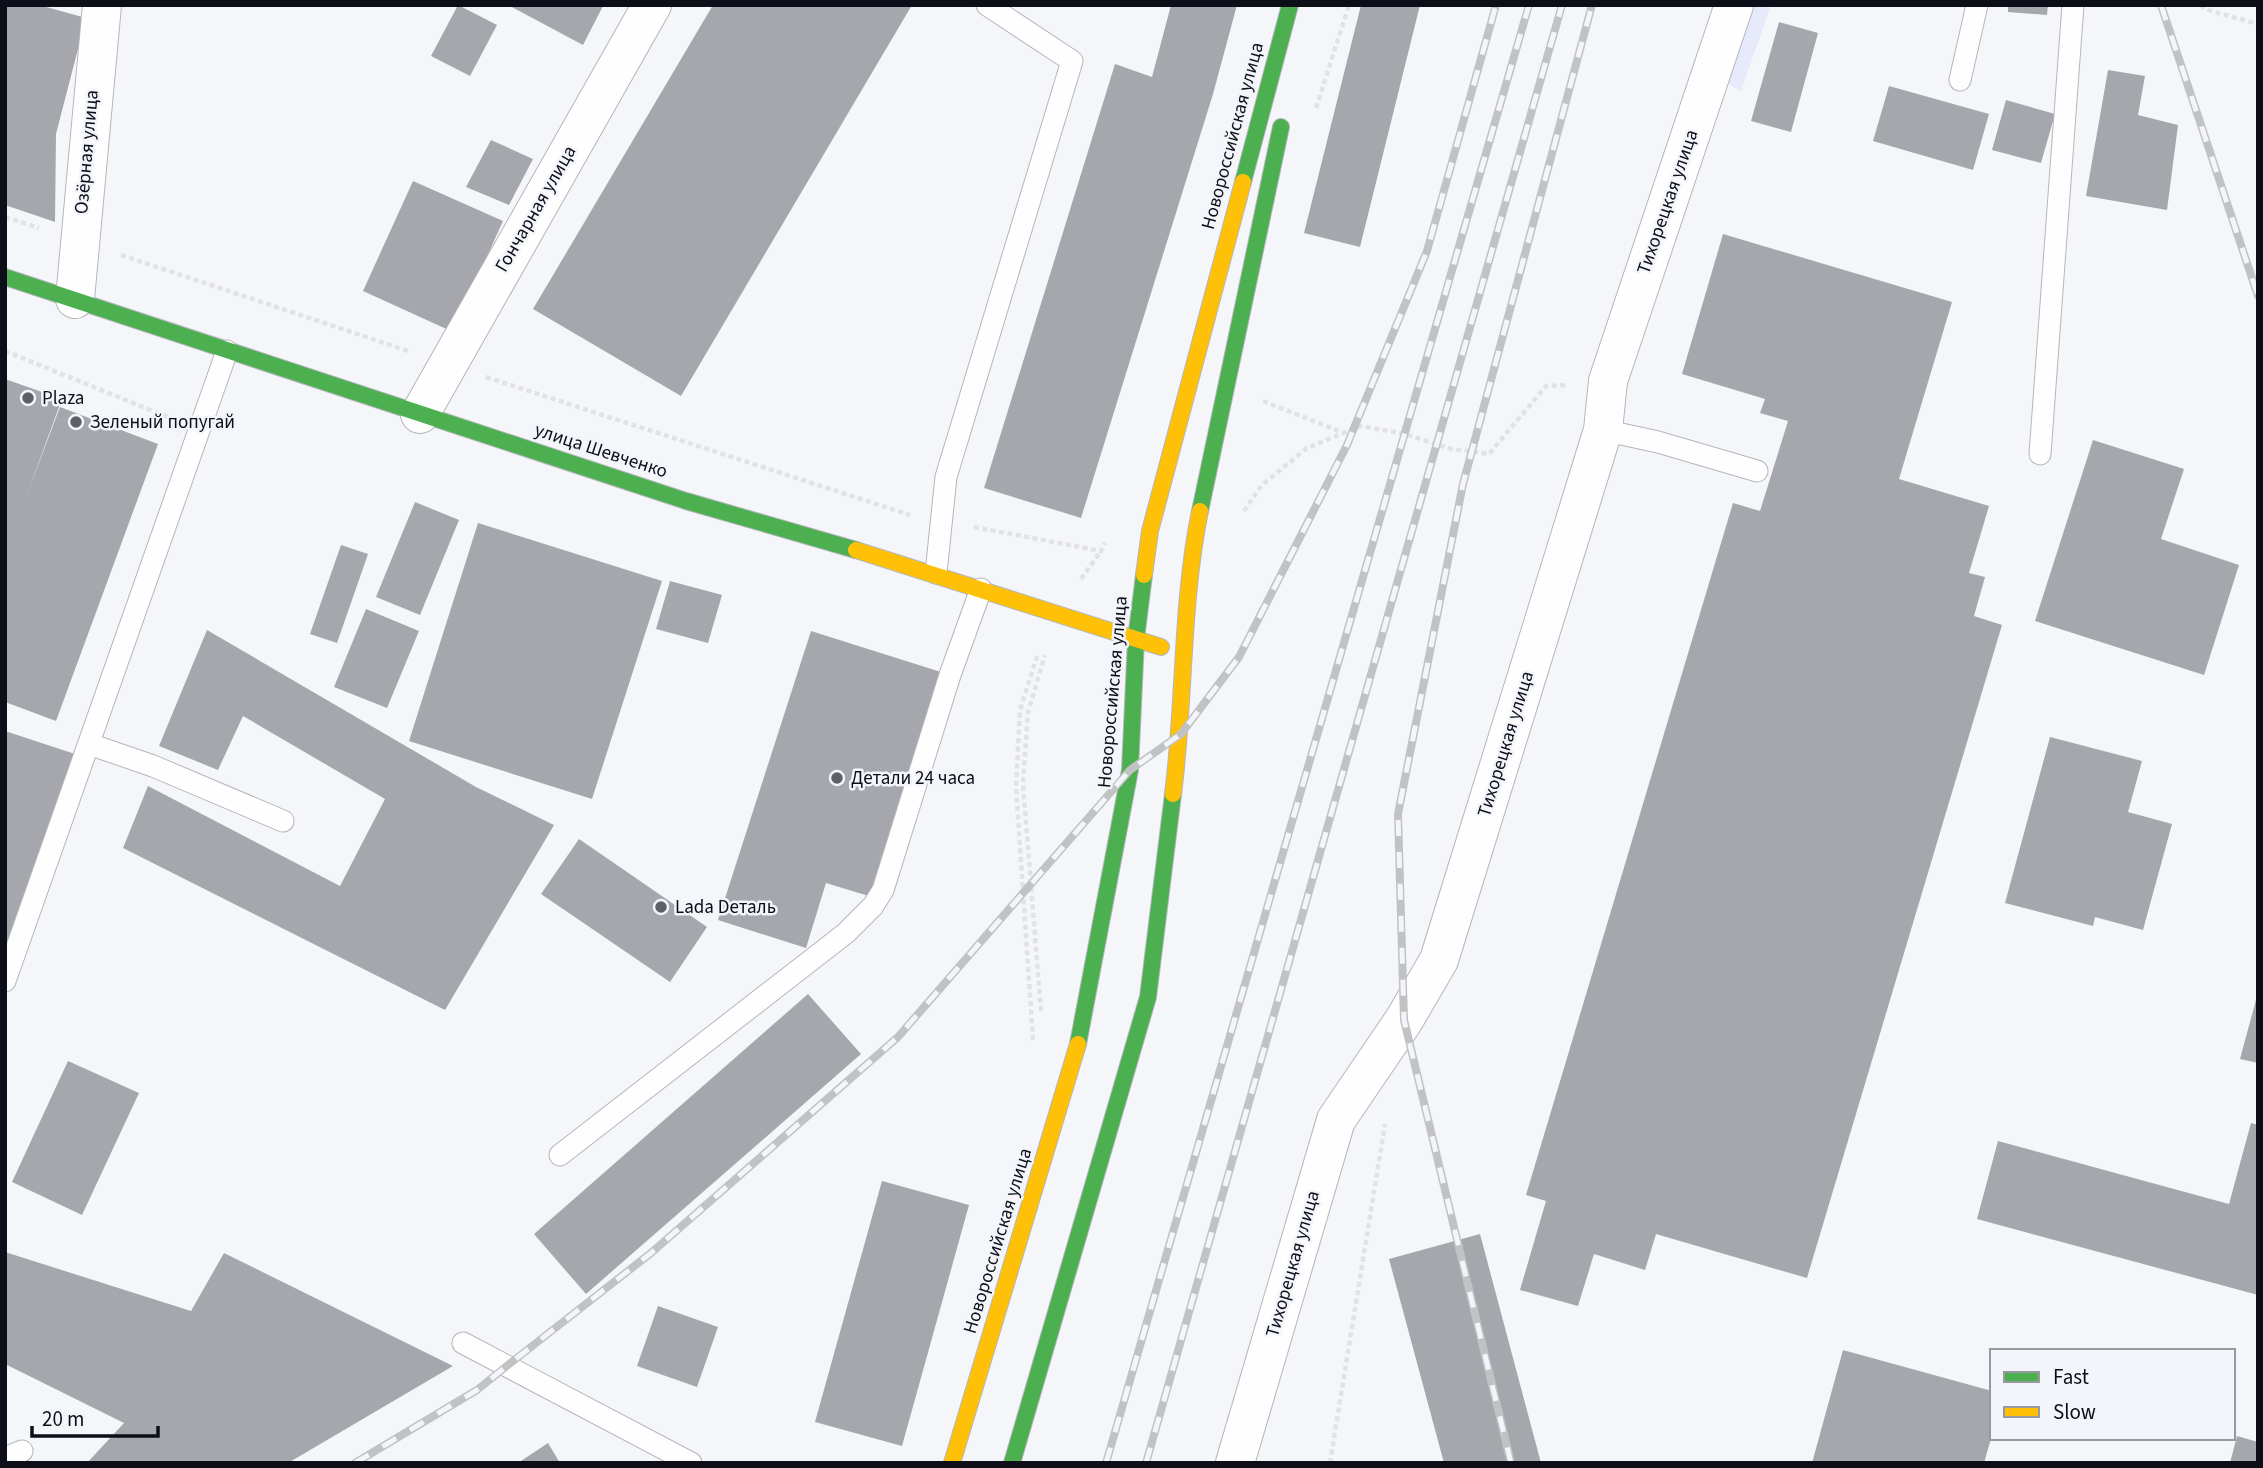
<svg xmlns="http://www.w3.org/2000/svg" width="2263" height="1468" font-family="'Source Sans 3',sans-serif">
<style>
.green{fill:#e6eafa}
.building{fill:#a5a7ad}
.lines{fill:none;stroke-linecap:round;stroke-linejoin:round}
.lane-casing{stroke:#b4b6bc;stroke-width:23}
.street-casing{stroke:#b4b6bc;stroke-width:40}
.fast-casing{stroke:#b4b6bc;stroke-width:18}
.slow-casing{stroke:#b4b6bc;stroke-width:18}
.path{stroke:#e1e2e3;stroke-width:4.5;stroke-dasharray:5 3.5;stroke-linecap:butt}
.lane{stroke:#fefefe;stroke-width:21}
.street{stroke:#fefefe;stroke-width:38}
.fast{stroke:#4caf50;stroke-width:16}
.slow{stroke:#ffc107;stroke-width:16}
.rail-casing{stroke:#c1c2c3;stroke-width:8}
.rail{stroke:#f3f5fb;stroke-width:5;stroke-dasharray:16;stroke-linecap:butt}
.poi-dot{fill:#5e6067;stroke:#f3f5fb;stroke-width:2.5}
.labels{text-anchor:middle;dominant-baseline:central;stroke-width:5;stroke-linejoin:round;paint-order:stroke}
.street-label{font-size:19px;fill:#0c0f18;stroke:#f3f5fb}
.poi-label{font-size:19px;fill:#0c0f18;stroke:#f3f5fb;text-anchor:start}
</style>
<rect width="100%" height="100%" fill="#f5f6f9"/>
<path class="green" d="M 1749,5 L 1771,5 L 1741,91 L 1731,86 L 1723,76 Z"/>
<path class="building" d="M 5,5 L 39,5 L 86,18 L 56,134 L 55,222 L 5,205 Z
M 458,5 L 497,25 L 470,76 L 431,56 Z
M 508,5 L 601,5 L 603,6 L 583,45 Z
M 713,5 L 912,5 L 681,396 L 533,309 Z
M 1171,5 L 1237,5 L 1213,94 L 1081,518 L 984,488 L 1115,64 L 1152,77 Z
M 1361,5 L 1420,5 L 1360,247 L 1304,233 Z
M 2008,5 L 2048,5 L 2047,15 L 2008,12 Z
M 1779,22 L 1818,33 L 1791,132 L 1751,121 Z
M 2108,70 L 2145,76 L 2138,115 L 2178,125 L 2167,210 L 2086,196 Z
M 1889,86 L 1989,114 L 1973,170 L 1873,141 Z
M 2006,100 L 2055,114 L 2041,163 L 1992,150 Z
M 491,140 L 533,159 L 509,205 L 466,187 Z
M 413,181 L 503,221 L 453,332 L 363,291 Z
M 1723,234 L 1952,302 L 1899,479 L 1989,506 L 1969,573 L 1985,577 L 1974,616 L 2002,625 L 1807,1278 L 1656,1234 L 1645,1270 L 1594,1254 L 1578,1306 L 1520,1290 L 1546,1201 L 1526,1195 L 1733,503 L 1760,511 L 1788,421 L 1760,413 L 1765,399 L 1682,374 Z
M 5,379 L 62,399 L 25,500 L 60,407 L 158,444 L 56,721 L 5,702 Z
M 2093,440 L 2184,469 L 2161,539 L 2239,565 L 2204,675 L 2035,621 Z
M 415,502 L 459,520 L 420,615 L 376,597 Z
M 478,523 L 662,581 L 592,799 L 409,741 Z
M 341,545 L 368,554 L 337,643 L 310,634 Z
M 670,581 L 722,595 L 708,643 L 656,629 Z
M 366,609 L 419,631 L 387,708 L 334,687 Z
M 207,630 L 476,787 L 554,825 L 445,1010 L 123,848 L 148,786 L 340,886 L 385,799 L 243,716 L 218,770 L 159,746 Z
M 811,631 L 944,673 L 872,897 L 826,883 L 806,948 L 718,920 Z
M 5,731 L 75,754 L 5,963 Z
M 2050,737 L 2142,761 L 2128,812 L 2172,824 L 2143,930 L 2095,917 L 2093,926 L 2005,903 Z
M 579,839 L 707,927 L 670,982 L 541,894 Z
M 808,994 L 861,1054 L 586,1294 L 534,1234 Z
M 2257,996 L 2258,996 L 2258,1063 L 2240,1059 Z
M 68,1061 L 139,1093 L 82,1215 L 12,1182 Z
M 2251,1123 L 2258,1125 L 2258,1295 L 1977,1219 L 1998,1141 L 2229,1204 Z
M 882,1181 L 969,1205 L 902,1446 L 815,1422 Z
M 1480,1234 L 1541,1463 L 1444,1463 L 1389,1259 Z
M 5,1252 L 191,1311 L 224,1253 L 453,1366 L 288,1463 L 87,1463 L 124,1423 L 5,1364 Z
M 658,1306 L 718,1327 L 697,1387 L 637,1366 Z
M 1843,1350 L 1992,1391 L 1992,1435 L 1984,1463 L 1812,1463 Z
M 2237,1436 L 2258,1442 L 2258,1463 L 2230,1463 Z
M 548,1443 L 560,1463 L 518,1463 Z"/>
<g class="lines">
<defs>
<path id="lane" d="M 1960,80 L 1977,5
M 1603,430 L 1658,442 L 1757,471
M 2040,454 L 2073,5
M 936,573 L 946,477 L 1072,61 L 987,5
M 89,744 L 153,766 L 283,821
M 5,981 L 227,351
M 560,1155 L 846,933 L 873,906 L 883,890 L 950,675 L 981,589
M 463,1343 L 691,1463
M 5,1458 L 22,1451"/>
<path id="street" d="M 75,299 L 102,5
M 420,414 L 652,5
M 1235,1463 L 1336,1120 L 1404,1020 L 1439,960 L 1603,430 L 1608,381 L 1734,5"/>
<path id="fast" d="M 1243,182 L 1290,5
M 5,277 L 686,501 L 856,550
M 1200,511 L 1281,127
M 1078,1044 L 1130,770 L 1136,639 L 1144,575
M 1012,1463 L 1148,997 L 1173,794"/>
<path id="slow" d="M 856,550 L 1161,647
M 1144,575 L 1150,531 L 1243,182
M 1173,794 C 1185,701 1181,604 1200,511
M 952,1463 L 1078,1044"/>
</defs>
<use href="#lane" class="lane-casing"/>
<use href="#street" class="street-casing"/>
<use href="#fast" class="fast-casing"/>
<use href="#slow" class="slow-casing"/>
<path class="path" d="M 2201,5 L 2204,9 L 2258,24
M 1316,108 L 1349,5
M 5,217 L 39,228
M 121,255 L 408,351
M 5,351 L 170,418
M 486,377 L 910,515
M 1263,401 L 1344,433
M 1244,511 L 1262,485 L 1307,448 L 1361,426 L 1405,434 L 1451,449 L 1489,454 L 1546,386 L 1568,385
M 974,527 L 1101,551 L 1105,543
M 1081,579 L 1101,551
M 1041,1011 L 1023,784 L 1028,712 L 1045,655
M 1033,1040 L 1016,787 L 1020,710 L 1038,653
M 1330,1463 L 1385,1124"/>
<use href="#lane" class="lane"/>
<use href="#street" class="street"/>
<use href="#fast" class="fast"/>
<use href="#slow" class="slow"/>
<defs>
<path id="rail" d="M 2161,5 L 2258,296
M 355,1463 L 477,1390 L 508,1365 L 651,1253 L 898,1037 L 1130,770 L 1181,734 L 1239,657 L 1347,445 L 1427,251 L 1496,5
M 1106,1463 L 1529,5
M 1146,1463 L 1562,5
M 1511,1463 L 1404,1020 L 1398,814 L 1463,484 L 1592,5"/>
</defs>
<use href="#rail" class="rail-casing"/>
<use href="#rail" class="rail"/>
</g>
<g class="poi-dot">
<circle cx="28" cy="398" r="7"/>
<circle cx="76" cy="422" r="7"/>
<circle cx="837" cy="778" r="7"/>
<circle cx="661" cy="907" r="7"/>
</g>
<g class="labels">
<g class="street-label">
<text transform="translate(1233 136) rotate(-75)">Новороссийская улица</text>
<text transform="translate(87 152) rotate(-85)">Озёрная улица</text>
<text transform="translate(1668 202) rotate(-71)">Тихорецкая улица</text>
<text transform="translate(536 209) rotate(-60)">Гончарная улица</text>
<text transform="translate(601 451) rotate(18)">улица Шевченко</text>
<text transform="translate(1113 692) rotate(-85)">Новороссийская улица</text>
<text transform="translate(1506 744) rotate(-73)">Тихорецкая улица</text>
<text transform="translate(998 1241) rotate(-73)">Новороссийская улица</text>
<text transform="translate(1293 1264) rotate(-74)">Тихорецкая улица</text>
</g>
<g class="poi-label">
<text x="42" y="398">Plaza</text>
<text x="90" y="422">Зеленый попугай</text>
<text x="851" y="778">Детали 24 часа</text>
<text x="675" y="907">Lada Dеталь</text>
</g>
</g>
<rect width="2263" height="1468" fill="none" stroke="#0c0f18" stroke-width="14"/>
<rect x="1990" y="1349" width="245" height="91" fill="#f3f5fb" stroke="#9799a0" stroke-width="2"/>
<rect x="2004" y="1372" width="35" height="10" fill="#4caf50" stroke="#9799a0" stroke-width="2"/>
<text x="2053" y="1384" font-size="21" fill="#0c0f18">Fast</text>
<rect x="2004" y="1407" width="35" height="10" fill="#ffc107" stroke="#9799a0" stroke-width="2"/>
<text x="2053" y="1419" font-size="21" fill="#0c0f18">Slow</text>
<path d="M32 1426v10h126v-10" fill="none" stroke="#0c0f18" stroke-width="3.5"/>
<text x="42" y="1426" font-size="21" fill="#0c0f18" stroke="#f3f5fb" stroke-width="5" paint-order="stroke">20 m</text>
</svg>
